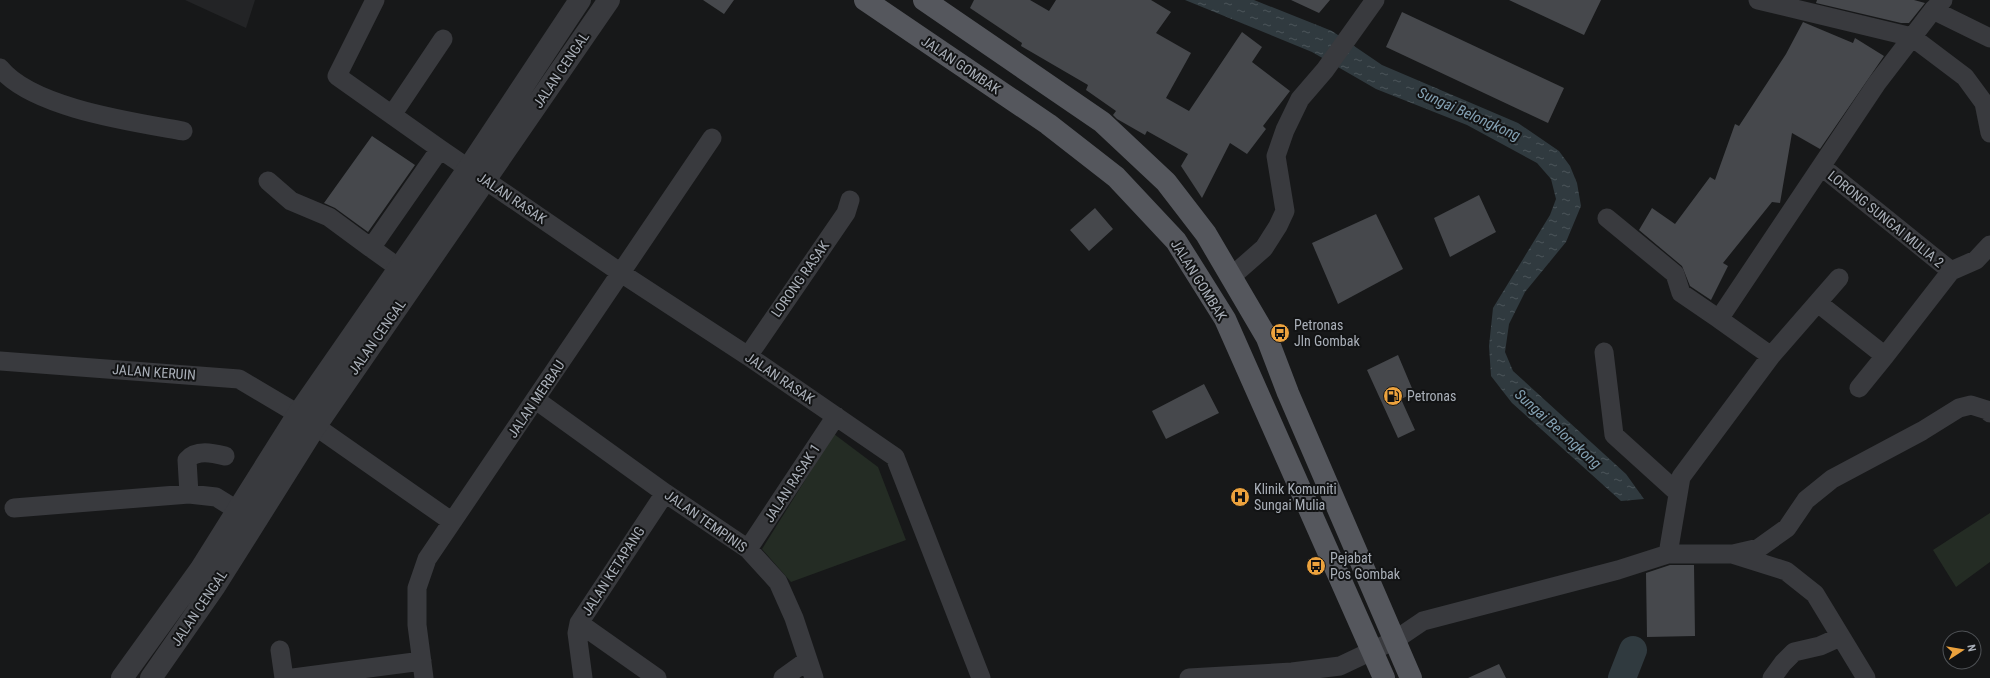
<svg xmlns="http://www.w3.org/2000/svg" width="1990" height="678" font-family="'Roboto Condensed',sans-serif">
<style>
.built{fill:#232426}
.green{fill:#242c24}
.water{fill:url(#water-ripples)}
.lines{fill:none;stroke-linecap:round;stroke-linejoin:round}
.river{stroke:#303a3f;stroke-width:28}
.building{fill:#46484c}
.minor{stroke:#393a3e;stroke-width:19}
.tertiary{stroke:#393a3e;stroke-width:22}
.primary{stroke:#55575d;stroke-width:22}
.labels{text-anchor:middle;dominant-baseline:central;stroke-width:4;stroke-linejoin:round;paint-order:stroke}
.street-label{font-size:14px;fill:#aab0b9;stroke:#121314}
.poi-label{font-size:14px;fill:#aab0b9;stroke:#121314;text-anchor:start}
.water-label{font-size:15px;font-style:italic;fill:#83a0b2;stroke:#121314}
</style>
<defs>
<pattern id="water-ripples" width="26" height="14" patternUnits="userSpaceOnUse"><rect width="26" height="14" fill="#303a3f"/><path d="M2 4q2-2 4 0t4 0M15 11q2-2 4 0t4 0" fill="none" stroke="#4b5459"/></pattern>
</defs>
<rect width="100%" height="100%" fill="#171819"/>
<path class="built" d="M 185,0 L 255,0 L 246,28 Z"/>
<path class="green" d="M 834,434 L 878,467 L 906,540 L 791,582 L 762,549 Z
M 1990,513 L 1990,562 L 1956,587 L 1933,550 Z"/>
<path class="water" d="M 1185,0 L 1254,0 L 1332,31 L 1382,65 L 1518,123 L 1559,151 L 1570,166 L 1577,183 L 1581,206 L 1566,242 L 1525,292 L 1509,324 L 1505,352 L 1513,371 L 1626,474 L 1644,499 L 1621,501 L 1512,403 L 1491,376 L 1489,346 L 1493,308 L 1550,215 L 1556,199 L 1551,179 L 1537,163 L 1467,125 L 1376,89 L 1312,52 Z"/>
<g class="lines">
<path class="river" d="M 1622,678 L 1633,650"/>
</g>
<path class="building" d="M 703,0 L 734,0 L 724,14 Z
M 974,0 L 1030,0 L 1049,11 L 1056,0 L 1151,0 L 1171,12 L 1156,33 L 1191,53 L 1166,98 L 1189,111 L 1242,32 L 1262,47 L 1252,62 L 1290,91 L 1263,126 L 1266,129 L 1247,154 L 1230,143 L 1202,198 L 1181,166 L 1188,154 L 1147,131 L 1145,135 L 1117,119 L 1113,115 L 1116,111 L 1086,90 L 1088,85 L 1021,46 L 1022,43 L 970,8 Z
M 1291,0 L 1330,0 L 1319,13 Z
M 1509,0 L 1601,0 L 1584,35 Z
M 1817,0 L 1914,0 L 1925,3 L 1909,23 L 1901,23 L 1816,3 Z
M 1402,12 L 1564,88 L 1548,123 L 1386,47 Z
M 1803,22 L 1853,43 L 1855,38 L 1884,56 L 1820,149 L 1792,133 L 1780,203 L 1772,202 L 1723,263 L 1728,266 L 1711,300 L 1690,286 L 1682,266 L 1639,230 L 1652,208 L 1675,224 L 1710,177 L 1715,180 L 1735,124 L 1739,126 L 1786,54 Z
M 372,136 L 415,165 L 368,232 L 335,208 L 324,203 Z
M 1479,195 L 1496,232 L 1450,257 L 1434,218 Z
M 1095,208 L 1113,229 L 1089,251 L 1070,230 Z
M 1376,214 L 1403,269 L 1338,304 L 1312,243 Z
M 1398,355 L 1414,393 L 1401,399 L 1415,430 L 1398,438 L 1367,370 Z
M 1204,384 L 1219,413 L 1166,439 L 1152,411 Z
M 1670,565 L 1694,565 L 1695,636 L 1647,637 L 1646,573 Z
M 1499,664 L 1506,678 L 1468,678 Z"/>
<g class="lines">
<path class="minor" d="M 375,0 L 337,76 L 440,149 L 621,273 L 748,356 L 895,457 L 981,678
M 1758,0 L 1912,37 L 1965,77 L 1984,103 L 1990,133
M 1933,10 L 1990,38
M 0,68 C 32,108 133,122 183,131
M 392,115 L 443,39
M 1822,167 L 1951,271 L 1976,260 L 1990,245
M 268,181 L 291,201 L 329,217 L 371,248
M 1607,218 L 1675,274 L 1681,293 L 1719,319
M 399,268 L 371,248 L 440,149
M 1232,276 L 1264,248 L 1278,226 L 1285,211 L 1276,156 L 1285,130 L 1300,99 L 1325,70 L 1375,0
M 1818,303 L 1885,356 L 1951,271
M 1604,352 L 1614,435 L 1678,493
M 748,356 L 846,213 L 850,200
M 1771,356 L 1719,319 L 1877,83 L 1933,10 L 1943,0
M 0,361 L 239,379 L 298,414 L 451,521
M 1859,388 L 1885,356
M 536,400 L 665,493 L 748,549 L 778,582 L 794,618 L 808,660 L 783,678
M 189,494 L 187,460 C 196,449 213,453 225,456
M 14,508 L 189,494 L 216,497 L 237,510
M 748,549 L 836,416
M 1668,554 L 1681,477 L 1771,356 L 1839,278
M 1733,554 L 1759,548 L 1787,528 L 1806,500 L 1832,479 L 1922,431 L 1959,408 L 1971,405 L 1987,410 L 1990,413
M 579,623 L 657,678
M 280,650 L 284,678
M 808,660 L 814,678
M 293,678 L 422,661
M 424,678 L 417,625 L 417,588 L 427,559 L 712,138
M 583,678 L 577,633 L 579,623 L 665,493
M 1189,678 L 1292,672 L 1340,666 L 1395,640 L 1423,621 L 1618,570 L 1668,554 L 1732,554 L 1786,571 L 1815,594 L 1866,678
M 1772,678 L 1783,663 L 1794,652 L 1820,646 L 1840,637"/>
<path class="tertiary" d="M 122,678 L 200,570 L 298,414 L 468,169 L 580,0
M 151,678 L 215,586 L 315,427 L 609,0"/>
<path class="primary" d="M 865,0 L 1048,124 L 1116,177 L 1176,241 L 1225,319 L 1384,678
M 924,0 L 1102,122 L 1166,182 L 1206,234 L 1267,338 L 1288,393 L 1411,678"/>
</g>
<defs>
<symbol id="bus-disc" viewBox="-11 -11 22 22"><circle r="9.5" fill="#eca23d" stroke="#121314"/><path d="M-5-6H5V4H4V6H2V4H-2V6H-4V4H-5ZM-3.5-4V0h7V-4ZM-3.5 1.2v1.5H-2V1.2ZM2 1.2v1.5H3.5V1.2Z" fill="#111"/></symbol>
<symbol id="fuel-disc" viewBox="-11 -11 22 22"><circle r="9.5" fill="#eca23d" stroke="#121314"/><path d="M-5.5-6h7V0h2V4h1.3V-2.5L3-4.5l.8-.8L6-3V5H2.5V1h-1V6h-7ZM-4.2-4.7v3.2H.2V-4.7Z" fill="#111"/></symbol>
<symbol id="hospital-disc" viewBox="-11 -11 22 22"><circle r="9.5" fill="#eca23d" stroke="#121314"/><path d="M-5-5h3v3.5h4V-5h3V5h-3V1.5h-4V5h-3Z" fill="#111"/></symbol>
</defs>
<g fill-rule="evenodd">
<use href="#bus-disc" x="1269" y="322" width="22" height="22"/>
<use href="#fuel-disc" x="1382" y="385" width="22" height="22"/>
<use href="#hospital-disc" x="1229" y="486" width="22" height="22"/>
<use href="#bus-disc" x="1305" y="555" width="22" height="22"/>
</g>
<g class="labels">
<g class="street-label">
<text transform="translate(961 65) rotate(34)">JALAN GOMBAK</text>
<text transform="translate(561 70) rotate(-56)">JALAN CENGAL</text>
<text transform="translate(512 198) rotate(34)">JALAN RASAK</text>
<text transform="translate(1886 219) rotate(39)">LORONG SUNGAI MULIA 2</text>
<text transform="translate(800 279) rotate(-55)">LORONG RASAK</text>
<text transform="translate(1199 280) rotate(58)">JALAN GOMBAK</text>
<text transform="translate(377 337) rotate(-55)">JALAN CENGAL</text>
<text transform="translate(154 372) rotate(4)">JALAN KERUIN</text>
<text transform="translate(780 378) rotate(34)">JALAN RASAK</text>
<text transform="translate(536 399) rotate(-56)">JALAN MERBAU</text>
<text transform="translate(792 483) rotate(-57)">JALAN RASAK 1</text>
<text transform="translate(706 521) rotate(35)">JALAN TEMPINIS</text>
<text transform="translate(613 571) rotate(-57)">JALAN KETAPANG</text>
<text transform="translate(199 608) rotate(-56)">JALAN CENGAL</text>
</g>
<g class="poi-label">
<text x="1294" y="325">Petronas<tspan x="1294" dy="16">Jln Gombak</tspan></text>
<text x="1407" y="396">Petronas</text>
<text x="1254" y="489">Klinik Komuniti<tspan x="1254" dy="16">Sungai Mulia</tspan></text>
<text x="1330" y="558">Pejabat<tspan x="1330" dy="16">Pos Gombak</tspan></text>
</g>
<g class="water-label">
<text transform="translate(1469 114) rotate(24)">Sungai Belongkong</text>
<text transform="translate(1558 429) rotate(42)">Sungai Belongkong</text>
</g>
</g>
<g transform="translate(1962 650) rotate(78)"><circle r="19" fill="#121314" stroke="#4f5256"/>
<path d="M0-3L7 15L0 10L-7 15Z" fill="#eca23d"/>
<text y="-6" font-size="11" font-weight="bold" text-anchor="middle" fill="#aab0b9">N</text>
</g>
</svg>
